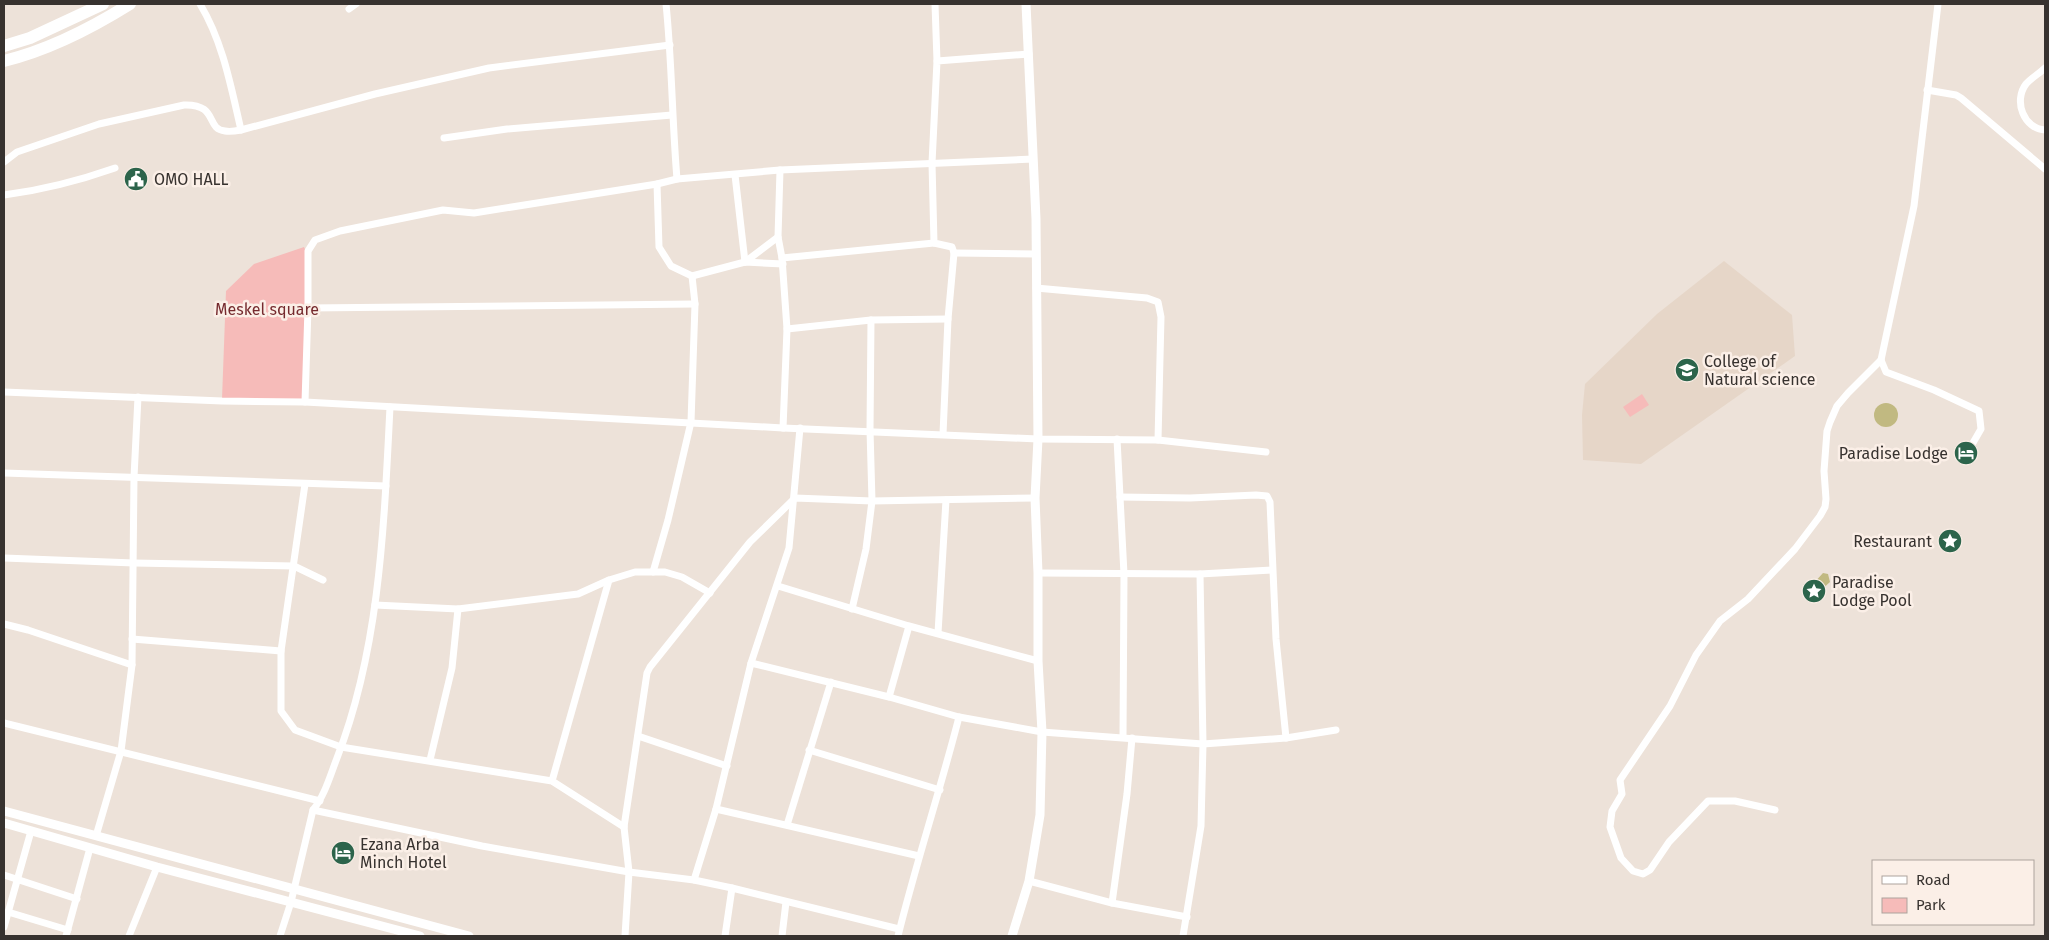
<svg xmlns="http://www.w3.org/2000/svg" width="2049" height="940" font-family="'Fira Sans',sans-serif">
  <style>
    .built { fill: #e6d6c8 }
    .green { fill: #f6bbb9 }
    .water { fill: #c1b981 }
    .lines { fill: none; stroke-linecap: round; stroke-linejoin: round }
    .minor { stroke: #fff; stroke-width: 7 }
    .tertiary { stroke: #fff; stroke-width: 9 }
    .trunk { stroke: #fff; stroke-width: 12 }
    .labels { text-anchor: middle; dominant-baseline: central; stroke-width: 5; stroke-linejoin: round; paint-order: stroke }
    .poi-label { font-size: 16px; fill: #37322f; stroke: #fbefe7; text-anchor: start }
    .park-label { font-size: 16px; fill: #752a2e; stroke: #fbefe7 }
  </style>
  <rect width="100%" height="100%" fill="#ede2d9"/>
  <polygon class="built" points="1724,261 1792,315 1795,356 1641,464 1583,460 1582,415 1585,384 1657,314"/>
  <g class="green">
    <polygon points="304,247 311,264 303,403 222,399 226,291 254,264"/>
    <polygon points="1642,394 1649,405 1630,417 1623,407"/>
  </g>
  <g class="water">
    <circle cx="1886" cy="415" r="12"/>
    <polygon points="1823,573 1828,574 1830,582 1820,591 1819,601 1815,603 1807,599 1806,584 1813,584"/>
  </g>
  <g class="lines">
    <g class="minor">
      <path d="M200,4C223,42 231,87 241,130"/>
      <path d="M666,4C672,62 672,120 677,179"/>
      <polyline points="935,4 937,61"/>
      <polyline points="1938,4 1914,206 1881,360 1886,372 1934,390 1979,411 1981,429 1970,448"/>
      <polyline points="349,9 356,4"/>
      <path d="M2045,68C2040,73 2031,78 2026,84C2013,101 2024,129 2045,130"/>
      <polyline points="1927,90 1956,95 1961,98 2045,169"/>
      <polyline points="444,138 507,129 672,115"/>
      <path d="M4,162L17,152L99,124L184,105C219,104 205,129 225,131C230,132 236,131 241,130L375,94L489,68L670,45"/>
      <polyline points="780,170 778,237 782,258 787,329 783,428"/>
      <polyline points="735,175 745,262"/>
      <polyline points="657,184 659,247 671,266 692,276 745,262 783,264"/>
      <path d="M4,195C43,190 78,181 115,168"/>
      <polyline points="954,253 1036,254"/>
      <polyline points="782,258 934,243"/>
      <polyline points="745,262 778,237"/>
      <polyline points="1036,288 1147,298 1158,302 1161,317 1158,440"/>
      <polyline points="308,308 695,304"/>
      <polyline points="787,329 871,320 948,319"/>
      <polyline points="4,392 222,401 305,402 783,428 1038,439 1158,440 1266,452"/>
      <polyline points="305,402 308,308 308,251 315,240 340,231 443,210 474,213 657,184 677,179 780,170 1033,159"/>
      <polyline points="943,434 948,319 954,253 952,247 934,243 932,163 937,61 1029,54"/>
      <polyline points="1117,439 1124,574 1123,737"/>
      <polyline points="4,473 386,486"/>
      <polyline points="305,484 281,651 281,711 295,730 341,747 552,781 624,827"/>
      <polyline points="1120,497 1190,498 1256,495 1267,496 1270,502 1276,639 1286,738"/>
      <polyline points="4,558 134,563 294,566 323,580"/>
      <polyline points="653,572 668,520 691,422 695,304 692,276"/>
      <polyline points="1038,573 1200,574 1272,570"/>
      <polyline points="778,586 909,626 1038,661"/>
      <polyline points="375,605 458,609 578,594 609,580 635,572 665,572 682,577 710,593"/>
      <polyline points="852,609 866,549 872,501 870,430 871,320"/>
      <polyline points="4,624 28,630 132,665"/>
      <polyline points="938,633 946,500"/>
      <polyline points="132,639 281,651"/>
      <polyline points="751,663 889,697 959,717 1042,732 1203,744 1286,738 1336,730"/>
      <polyline points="889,697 909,626"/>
      <polyline points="4,723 320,801"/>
      <polyline points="638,736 727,766"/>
      <polyline points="809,750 940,790"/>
      <polyline points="430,760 452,668 458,609"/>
      <polyline points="552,781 609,580"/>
      <polyline points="716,809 919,856"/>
      <polyline points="313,810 482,846 629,872 694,880 732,888 899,929"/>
      <polyline points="1775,810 1735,801 1708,801 1669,842 1650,870 1643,874 1633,871 1621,858 1610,827 1612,811 1622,794 1620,780 1670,706 1696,655 1720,621 1748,599 1795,549 1820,516 1825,507 1826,499 1824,471 1827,431 1830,422 1837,406 1848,393 1881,360"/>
      <polyline points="787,825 831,682"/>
      <polyline points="96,836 121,751 132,665 134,477 138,397"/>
      <polyline points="4,875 77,899"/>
      <polyline points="694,880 716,809 751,663 789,548 800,428"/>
      <polyline points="1029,881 1112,903 1187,917"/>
      <polyline points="1112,903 1127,794 1132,738"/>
      <polyline points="8,912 68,930"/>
      <polyline points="4,927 31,831"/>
      <polyline points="66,936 90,848"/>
      <polyline points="129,936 157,867"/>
      <path d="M280,936L291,902L313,810C325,795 330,776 337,758C380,648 384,525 390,407"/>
      <polyline points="625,936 629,872 624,827 647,673 650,667 750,542 795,498 872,501 1035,498"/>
      <polyline points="725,936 732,888"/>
      <polyline points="782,936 786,902"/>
      <path d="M898,936C916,863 940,791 959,717"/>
      <polyline points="1183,936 1201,826 1203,744 1200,574"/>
    </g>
    <g class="tertiary">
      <polyline points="4,811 469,936"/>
      <polyline points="4,823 157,867 420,936"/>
      <polyline points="1012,936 1029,881 1040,815 1042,732 1038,661 1038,573 1035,498 1038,439 1036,219 1026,4"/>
    </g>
    <g class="trunk">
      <polyline points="4,46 30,38 103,4"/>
      <path d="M4,61C49,50 90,29 130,4"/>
    </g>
  </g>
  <defs>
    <g id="civic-disc" transform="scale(1.25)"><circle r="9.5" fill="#2c644b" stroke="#fbefe7"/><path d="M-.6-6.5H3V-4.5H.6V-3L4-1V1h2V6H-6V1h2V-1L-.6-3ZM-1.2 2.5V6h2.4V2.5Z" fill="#fff"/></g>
    <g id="university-disc" transform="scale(1.25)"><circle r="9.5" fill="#2c644b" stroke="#fbefe7"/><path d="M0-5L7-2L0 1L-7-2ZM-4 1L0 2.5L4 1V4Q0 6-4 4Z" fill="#fff"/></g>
    <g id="hotel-disc" transform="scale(1.25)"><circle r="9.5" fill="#2c644b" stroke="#fbefe7"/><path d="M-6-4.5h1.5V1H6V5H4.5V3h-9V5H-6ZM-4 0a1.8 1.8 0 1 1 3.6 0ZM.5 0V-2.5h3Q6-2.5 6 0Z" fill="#fff"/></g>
    <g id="sight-disc" transform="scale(1.25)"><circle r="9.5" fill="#2c644b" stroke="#fbefe7"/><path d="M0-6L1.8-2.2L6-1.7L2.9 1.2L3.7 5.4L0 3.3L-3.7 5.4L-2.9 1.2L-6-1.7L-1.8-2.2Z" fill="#fff"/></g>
  </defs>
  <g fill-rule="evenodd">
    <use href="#civic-disc" x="136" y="179"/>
    <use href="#university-disc" x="1687" y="370"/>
    <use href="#hotel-disc" x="1966" y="453"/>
    <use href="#sight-disc" x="1950" y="541"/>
    <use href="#sight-disc" x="1814" y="591"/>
    <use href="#hotel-disc" x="343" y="853"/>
  </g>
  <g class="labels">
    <g class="poi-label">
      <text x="154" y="179">OMO HALL</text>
      <text x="1704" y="361">College of<tspan x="1704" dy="18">Natural science</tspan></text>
      <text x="1948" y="453" text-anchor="end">Paradise Lodge</text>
      <text x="1932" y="541" text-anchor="end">Restaurant</text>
      <text x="1832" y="582">Paradise<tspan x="1832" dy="18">Lodge Pool</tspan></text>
      <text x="360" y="844">Ezana Arba<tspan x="360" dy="18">Minch Hotel</tspan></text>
    </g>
    <g class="park-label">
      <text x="267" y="309">Meskel square</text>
    </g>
  </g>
  <rect width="2049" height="940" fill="none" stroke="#37322f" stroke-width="10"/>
  <rect x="1872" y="860" width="162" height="65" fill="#fbefe7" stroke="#ada39d"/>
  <rect x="1882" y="876" width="25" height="8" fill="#ffffff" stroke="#ada39d"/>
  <text x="1916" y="885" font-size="15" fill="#37322f">Road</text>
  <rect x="1882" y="898" width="25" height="15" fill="#f6bbb9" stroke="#ada39d"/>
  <text x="1916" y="910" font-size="15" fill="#37322f">Park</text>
</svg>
